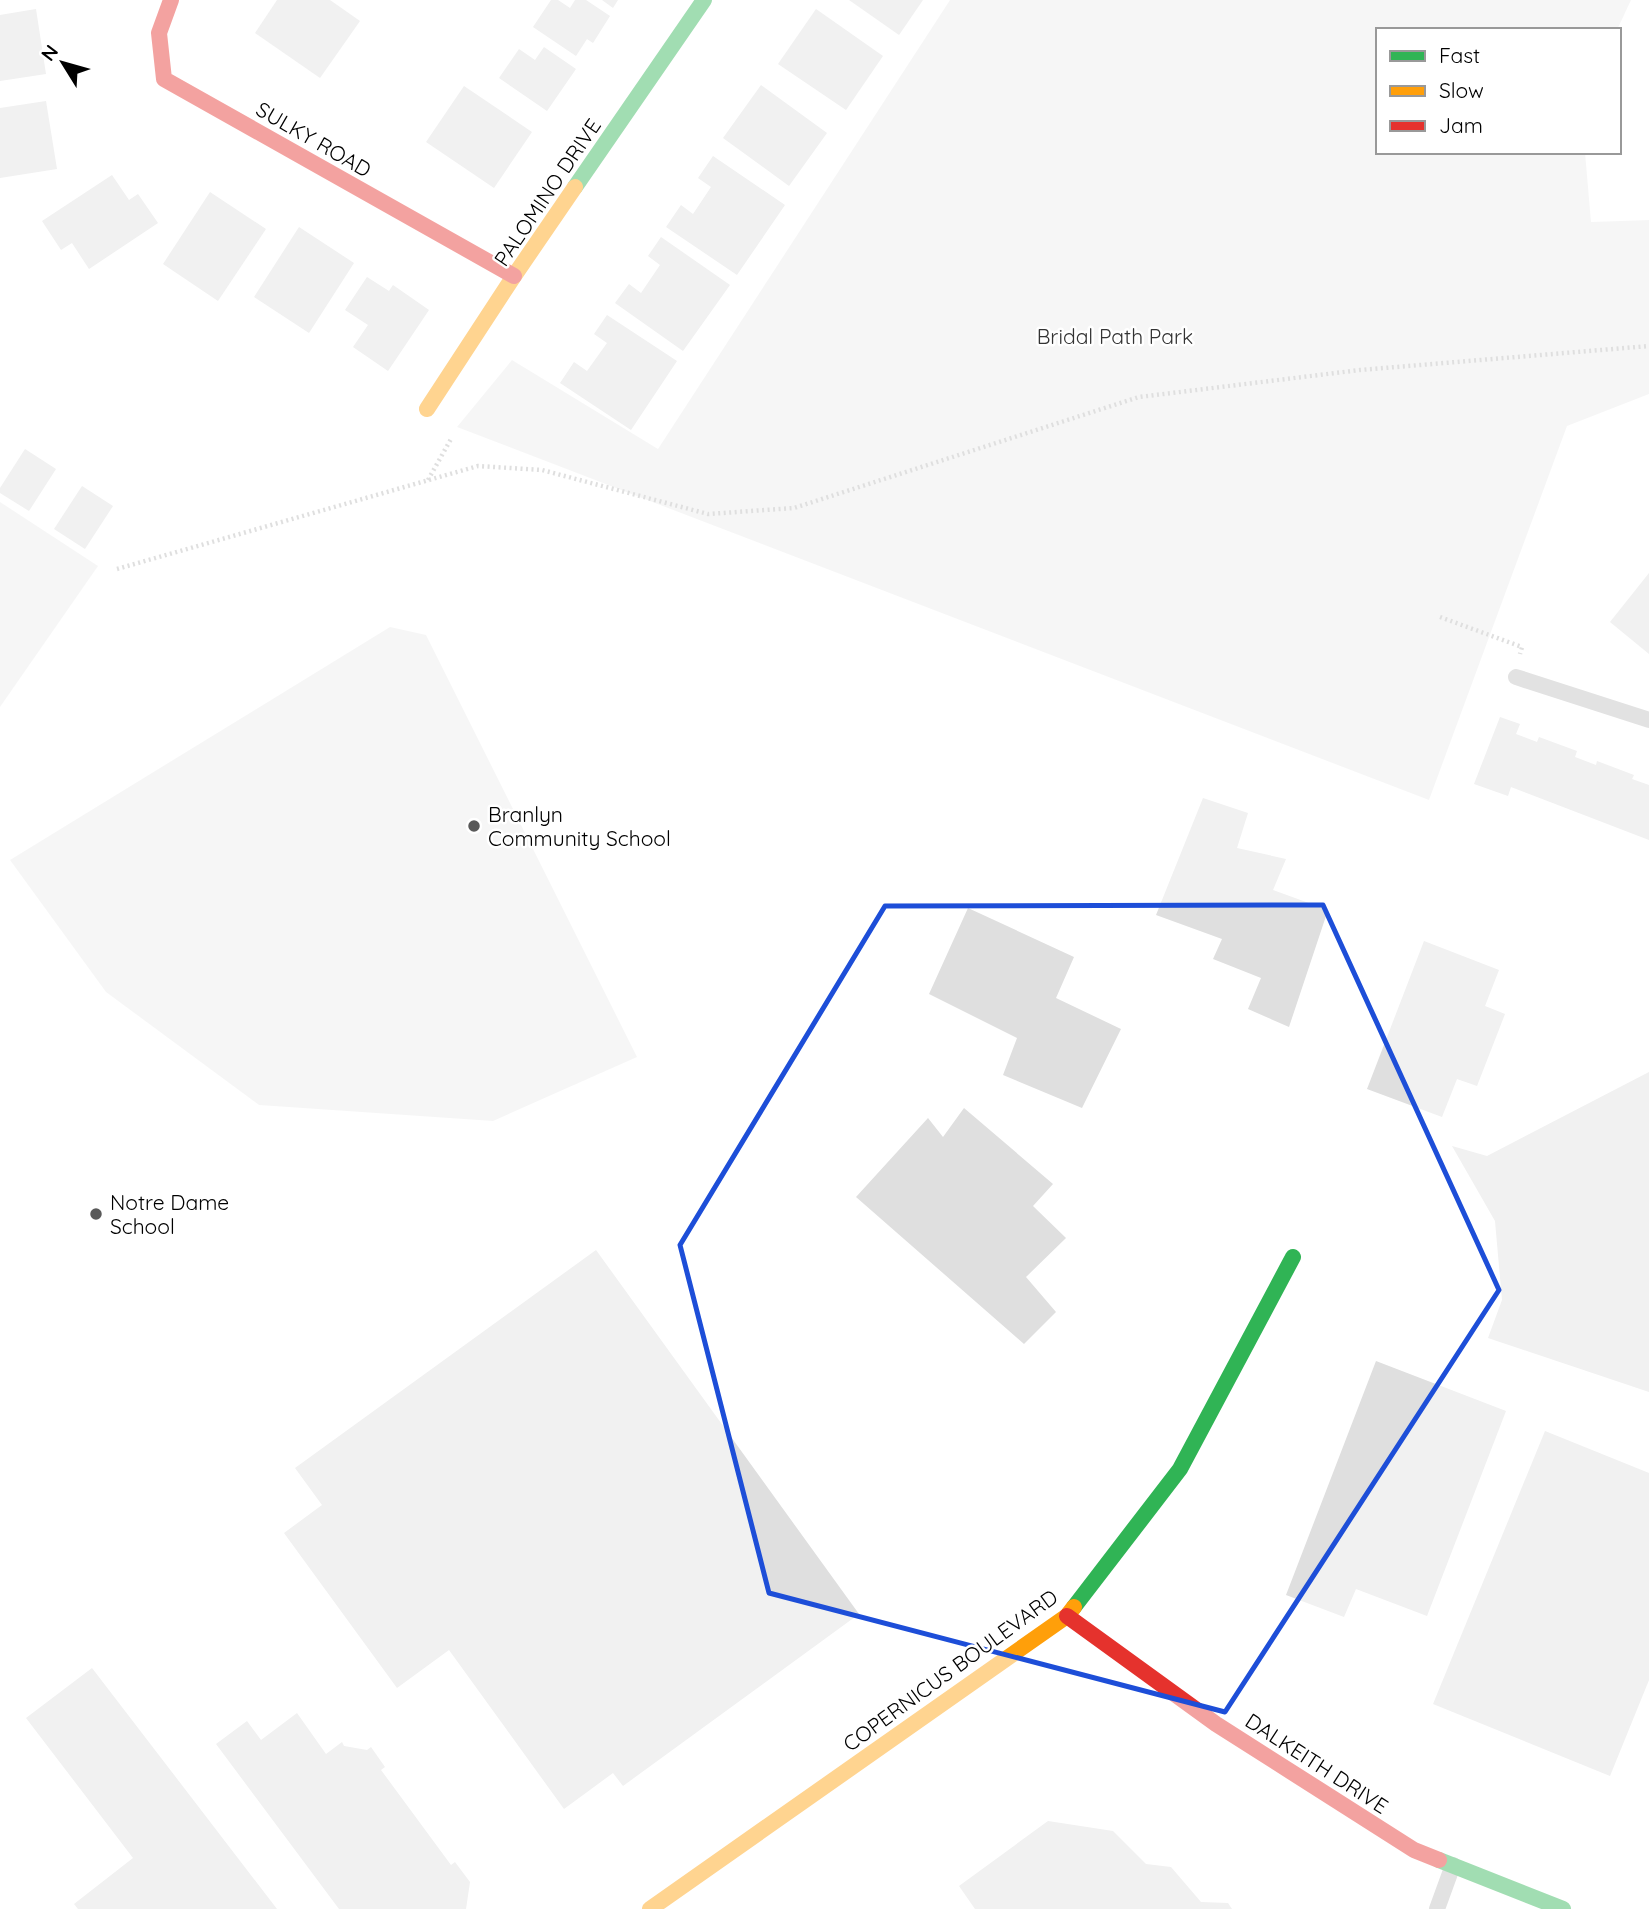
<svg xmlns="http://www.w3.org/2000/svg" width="1649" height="1909" font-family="Quicksand,sans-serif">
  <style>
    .green { fill: #ececec }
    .building { fill: #dfdfdf }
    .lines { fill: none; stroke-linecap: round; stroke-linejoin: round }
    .path { stroke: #b9b9b9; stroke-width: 4.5; stroke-dasharray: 2 3.5; stroke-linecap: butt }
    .lane { stroke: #bebebe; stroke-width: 16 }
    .fast { stroke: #30b455; stroke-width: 16 }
    .slow { stroke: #ff9f0a; stroke-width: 16 }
    .jam { stroke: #e5322d; stroke-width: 16 }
    .marked { fill: none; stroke: #1d4ed8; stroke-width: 5; stroke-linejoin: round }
    .poi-dot { fill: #595959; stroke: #fff; stroke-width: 2.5 }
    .labels { text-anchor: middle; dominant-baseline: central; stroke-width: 5; stroke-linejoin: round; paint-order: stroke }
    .street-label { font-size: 21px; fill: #000; stroke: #fff }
    .park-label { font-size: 21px; fill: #333; stroke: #fff }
    .poi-label { font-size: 21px; fill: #000; stroke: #fff; text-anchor: start }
  </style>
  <rect width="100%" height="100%" fill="#fff"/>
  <g class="green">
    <polygon points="950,0 1631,0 1617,30 1378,30 1378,152 1585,152 1591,222 1649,220 1649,394 1567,426 1429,800 457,427 512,360 658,449"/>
    <polygon points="0,502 98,566 0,707"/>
    <polygon points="390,627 426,635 637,1057 493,1121 259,1105 106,992 10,860"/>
  </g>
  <g class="building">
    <polygon points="277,0 330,0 360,21 320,78 255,33"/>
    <polygon points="551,0 558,0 570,8 575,0 586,0 610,16 593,43 587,39 576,56 533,27"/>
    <polygon points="602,0 618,0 613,8"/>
    <polygon points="849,0 923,0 899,35"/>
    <polygon points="36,9 46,74 0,81 0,15"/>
    <polygon points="816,9 883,56 846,110 778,64"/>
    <polygon points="544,47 576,69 547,111 499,78 519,49 535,60"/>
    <polygon points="761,85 827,133 789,186 723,138"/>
    <polygon points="464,86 532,132 494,188 426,142"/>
    <polygon points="46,101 57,169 0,178 0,108"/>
    <polygon points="713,156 785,205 737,275 666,227 681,205 693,214 711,187 698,178"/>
    <polygon points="112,175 129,200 138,194 158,223 89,269 72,243 61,250 42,221"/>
    <polygon points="210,192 266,229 218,301 163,264"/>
    <polygon points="299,227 354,263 309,333 254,297"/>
    <polygon points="661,237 730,285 683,351 615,303 629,284 641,293 660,265 648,256"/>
    <polygon points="367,277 389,291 393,285 429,310 388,371 353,347 368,325 345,310"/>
    <polygon points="607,315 677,361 631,430 560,383 574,362 587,371 607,343 594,334"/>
    <polygon points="25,449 56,469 29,511 0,493 0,488"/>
    <polygon points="82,486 113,506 85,549 54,529"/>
    <polygon points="1649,573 1649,654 1610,622"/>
    <polygon points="1500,717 1520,724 1516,734 1537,742 1539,737 1577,751 1575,757 1596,765 1597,761 1634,775 1632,779 1649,785 1649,840 1511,787 1508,796 1474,784"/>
    <polygon points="1203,798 1248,813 1237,848 1286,859 1273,890 1328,910 1289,1027 1248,1009 1261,978 1213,959 1222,939 1156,915"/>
    <polygon points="968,908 1074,957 1056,998 1121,1029 1082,1108 1003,1075 1017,1038 929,994"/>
    <polygon points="1424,941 1499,970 1485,1006 1505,1014 1477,1086 1457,1079 1442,1117 1367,1089"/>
    <polygon points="1649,1072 1649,1392 1488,1338 1502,1300 1495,1221 1452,1146 1487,1156"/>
    <polygon points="964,1108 1053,1184 1033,1206 1066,1238 1026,1277 1056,1312 1024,1344 856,1197 928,1118 943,1137"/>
    <polygon points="596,1250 859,1614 623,1786 613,1773 564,1809 449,1650 397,1688 284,1533 322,1505 295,1468"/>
    <polygon points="1376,1361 1506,1411 1427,1616 1356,1589 1344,1617 1286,1595"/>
    <polygon points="1545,1431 1649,1473 1649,1680 1610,1776 1433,1704"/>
    <polygon points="92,1668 277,1909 78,1909 74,1904 133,1858 26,1718"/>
    <polygon points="297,1713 326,1754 342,1742 344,1746 367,1750 371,1747 385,1767 381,1770 451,1865 455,1862 470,1882 466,1909 339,1909 216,1744 247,1721 261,1740"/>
    <polygon points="1048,1821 1113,1831 1146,1864 1171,1867 1201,1902 1228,1903 1232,1909 975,1909 959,1886"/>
  </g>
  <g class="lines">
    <g class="path">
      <polyline points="428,480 451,439"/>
      <polyline points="117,569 478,466 542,470 708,514 794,508 1139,397 1360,370 1649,346"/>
      <polyline points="1440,617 1522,647 1520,654"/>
    </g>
    <g class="lane">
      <polyline points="1516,677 1649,720"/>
      <polyline points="1437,1909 1453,1865"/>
    </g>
    <g class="fast">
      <polyline points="575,187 704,0"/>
      <polyline points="1074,1607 1180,1469 1293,1257"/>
      <polyline points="1439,1860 1563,1909"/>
    </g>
    <g class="slow">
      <polyline points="427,409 514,276 575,187"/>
      <polyline points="650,1909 1067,1616 1074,1607"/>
    </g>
    <g class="jam">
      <polyline points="171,0 159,33 164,79 514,276"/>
      <polyline points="1067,1616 1216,1724 1414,1850 1439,1860"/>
    </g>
  </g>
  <path d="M0 0H1649V1909H0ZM1323,905L1499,1290L1225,1712L769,1593L680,1245L885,906Z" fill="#fff" fill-opacity=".55" fill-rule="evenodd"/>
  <path class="marked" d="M1323,905L1499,1290L1225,1712L769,1593L680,1245L885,906Z"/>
  <g class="poi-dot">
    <circle cx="474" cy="826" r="7"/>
    <circle cx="96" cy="1214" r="7"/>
  </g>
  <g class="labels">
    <g class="street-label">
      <text transform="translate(314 139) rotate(30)">SULKY ROAD</text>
      <text transform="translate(547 192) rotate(-56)">PALOMINO DRIVE</text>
      <text transform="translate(950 1670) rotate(-36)">COPERNICUS BOULEVARD</text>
      <text transform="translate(1317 1763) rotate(33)">DALKEITH DRIVE</text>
    </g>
    <g class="park-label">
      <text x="1115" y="336">Bridal Path Park</text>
    </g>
    <g class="poi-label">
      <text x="488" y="814">Branlyn<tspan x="488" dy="24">Community School</tspan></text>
      <text x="110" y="1202">Notre Dame<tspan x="110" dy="24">School</tspan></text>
    </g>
  </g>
  <rect x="1376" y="28" width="245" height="126" fill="#ffffff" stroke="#999999" stroke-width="2"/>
  <rect x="1390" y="51" width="35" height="10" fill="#30b455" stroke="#999999" stroke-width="2"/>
  <text x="1439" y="63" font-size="21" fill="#000000">Fast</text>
  <rect x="1390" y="86" width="35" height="10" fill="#ff9f0a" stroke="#999999" stroke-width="2"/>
  <text x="1439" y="98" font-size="21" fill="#000000">Slow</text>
  <rect x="1390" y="121" width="35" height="10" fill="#e5322d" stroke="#999999" stroke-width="2"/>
  <text x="1439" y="133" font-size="21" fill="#000000">Jam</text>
  <g transform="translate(63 63) rotate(307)" stroke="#ffffff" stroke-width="5" paint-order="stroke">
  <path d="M0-5L12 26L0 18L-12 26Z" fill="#000000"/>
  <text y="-10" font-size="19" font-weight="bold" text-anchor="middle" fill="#000000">N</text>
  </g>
</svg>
